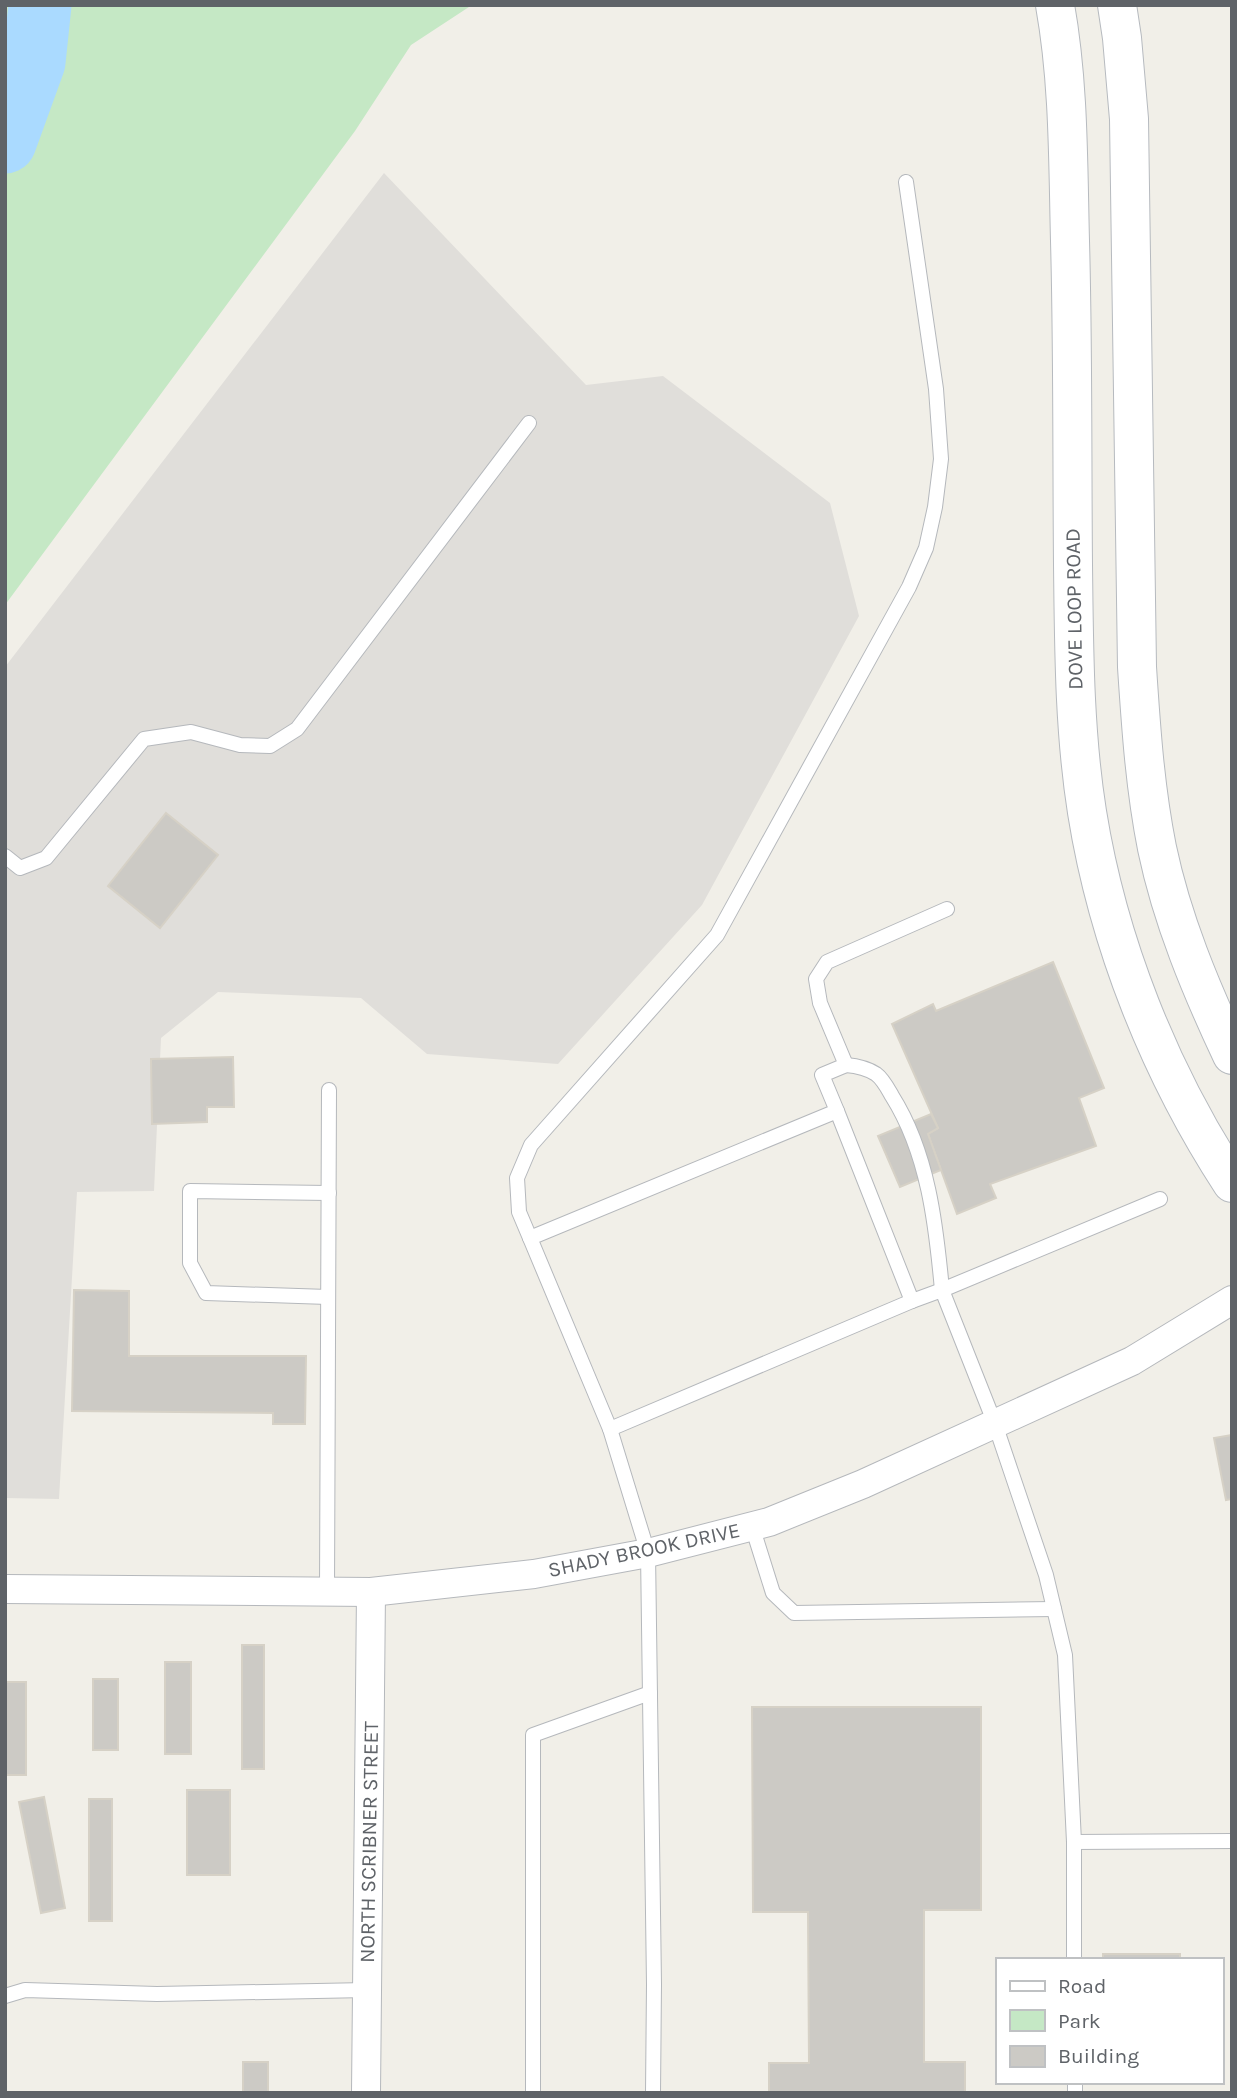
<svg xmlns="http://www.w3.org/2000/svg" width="1237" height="2098" font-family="Karla,sans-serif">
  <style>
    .industrial { fill: #e0deda }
    .green { fill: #c5e8c5 }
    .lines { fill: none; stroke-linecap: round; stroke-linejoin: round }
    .river { stroke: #aadaff; stroke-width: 63 }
    .building { fill: #cccac5; stroke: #d6d1c6; stroke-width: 2 }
    .lane-casing { stroke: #b5b8bc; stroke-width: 16 }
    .street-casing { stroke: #b5b8bc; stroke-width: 30 }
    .secondary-casing { stroke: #b6babf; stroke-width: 40 }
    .lane { stroke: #fff; stroke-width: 14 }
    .street { stroke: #fff; stroke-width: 28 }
    .secondary { stroke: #fff; stroke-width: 38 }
    .labels { text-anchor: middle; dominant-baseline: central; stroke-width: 5; stroke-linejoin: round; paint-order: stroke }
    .street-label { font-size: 21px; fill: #5f6368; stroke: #fff }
  </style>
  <rect width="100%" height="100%" fill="#f1efe8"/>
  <polygon class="industrial" points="384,173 586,385 663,376 830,503 859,616 702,905 558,1064 427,1054 361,998 218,992 161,1038 154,1191 77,1192 59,1499 5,1498 5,667"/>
  <polygon class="green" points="5,5 472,5 411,45 355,131 5,605"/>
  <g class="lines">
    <polyline class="river" points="5,142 34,62 40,5"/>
  </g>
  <g class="building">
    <polygon points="166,813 218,855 160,928 108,886"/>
    <polygon points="1053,962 1104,1088 1079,1098 1096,1146 990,1184 996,1198 957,1214 928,1134 938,1128 892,1024 933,1004 936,1011"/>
    <polygon points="233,1057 234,1107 207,1107 207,1122 152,1124 151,1059"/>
    <polygon points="931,1114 938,1128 928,1134 941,1170 900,1187 878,1136"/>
    <polygon points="74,1290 129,1291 129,1356 306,1356 305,1424 273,1424 273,1413 72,1411"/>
    <polygon points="1232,1435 1232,1499 1226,1500 1214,1438"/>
    <rect x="242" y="1645" width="22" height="124"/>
    <rect x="165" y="1662" width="26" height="92"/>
    <rect x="93" y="1679" width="25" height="71"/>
    <rect x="5" y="1682" width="21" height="93"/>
    <polygon points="752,1707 981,1707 981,1910 924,1910 924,2062 965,2062 965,2093 769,2093 769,2063 809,2063 808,1912 753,1912"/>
    <rect x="187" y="1790" width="43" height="85"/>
    <polygon points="44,1797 65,1908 41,1913 19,1802"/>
    <rect x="89" y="1799" width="23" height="122"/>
    <rect x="1103" y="1954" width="77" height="6"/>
    <rect x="243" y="2062" width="25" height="31"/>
  </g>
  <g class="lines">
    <g class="lane-casing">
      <g id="lane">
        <polyline points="5,856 20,868 46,858 144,739 191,732 240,745 270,746 297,729 529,423"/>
        <path d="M846,1065C857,1066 867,1068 876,1074C883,1079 888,1089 892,1096C928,1153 936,1224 942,1290L1160,1199"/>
        <polyline points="837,1111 822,1075 846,1065 820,1003 816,979 827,962 947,909"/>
        <polyline points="530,1238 519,1212 517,1178 531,1145 717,935 909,587 926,548 935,507 941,459 936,389 906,182"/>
        <polyline points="328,1297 206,1293 190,1263 190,1191 329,1193"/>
        <polyline points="610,1429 912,1301"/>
        <polyline points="752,1526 773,1593 794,1613 1054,1609"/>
        <polyline points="327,1591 329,1090"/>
        <polyline points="1074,1842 1232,1841"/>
        <polyline points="5,1996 25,1990 157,1994 367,1990"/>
        <polyline points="1075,2082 1075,2093"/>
        <polyline points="533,2093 533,1735 650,1693"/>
        <polyline points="653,2093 654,1984 648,1553 610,1429 530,1238 837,1111 912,1301 942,1290 995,1424 1046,1575 1065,1655 1074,1842 1074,1960"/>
      </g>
    </g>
    <g class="street-casing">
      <g id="street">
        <polyline points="5,1589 371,1592 534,1574 648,1553 769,1522 863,1484 1132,1361 1232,1300"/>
        <polyline points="366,2093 371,1592"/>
      </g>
    </g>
    <g class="secondary-casing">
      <g id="secondary">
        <path d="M1055,5C1069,83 1068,163 1070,241C1073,349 1072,456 1073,564C1074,647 1074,730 1087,812C1108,943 1160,1073 1232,1183"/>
        <path d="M1117,5L1122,38L1129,119L1137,667C1141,728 1145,788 1157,848C1172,920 1201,989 1232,1055"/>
      </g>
    </g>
    <use href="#lane" class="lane"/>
    <use href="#street" class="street"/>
    <use href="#secondary" class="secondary"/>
  </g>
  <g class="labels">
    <g class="street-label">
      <text transform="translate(1074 609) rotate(-91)">DOVE LOOP ROAD</text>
      <text transform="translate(644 1550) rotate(-12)">SHADY BROOK DRIVE</text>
      <text transform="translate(369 1842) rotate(-89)">NORTH SCRIBNER STREET</text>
    </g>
  </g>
  <rect width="1237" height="2098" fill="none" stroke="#5f6368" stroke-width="14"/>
  <rect x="996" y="1958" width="228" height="126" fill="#ffffff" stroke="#bfc1c3" stroke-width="2"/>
  <rect x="1010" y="1981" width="35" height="10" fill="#ffffff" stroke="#bfc1c3" stroke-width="2"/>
  <text x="1058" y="1993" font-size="21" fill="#5f6368">Road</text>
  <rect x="1010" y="2010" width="35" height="21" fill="#c5e8c5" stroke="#bfc1c3" stroke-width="2"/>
  <text x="1058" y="2028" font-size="21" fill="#5f6368">Park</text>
  <rect x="1010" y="2046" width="35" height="21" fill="#cccac5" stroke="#bfc1c3" stroke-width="2"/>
  <text x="1058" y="2063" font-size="21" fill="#5f6368">Building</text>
</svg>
